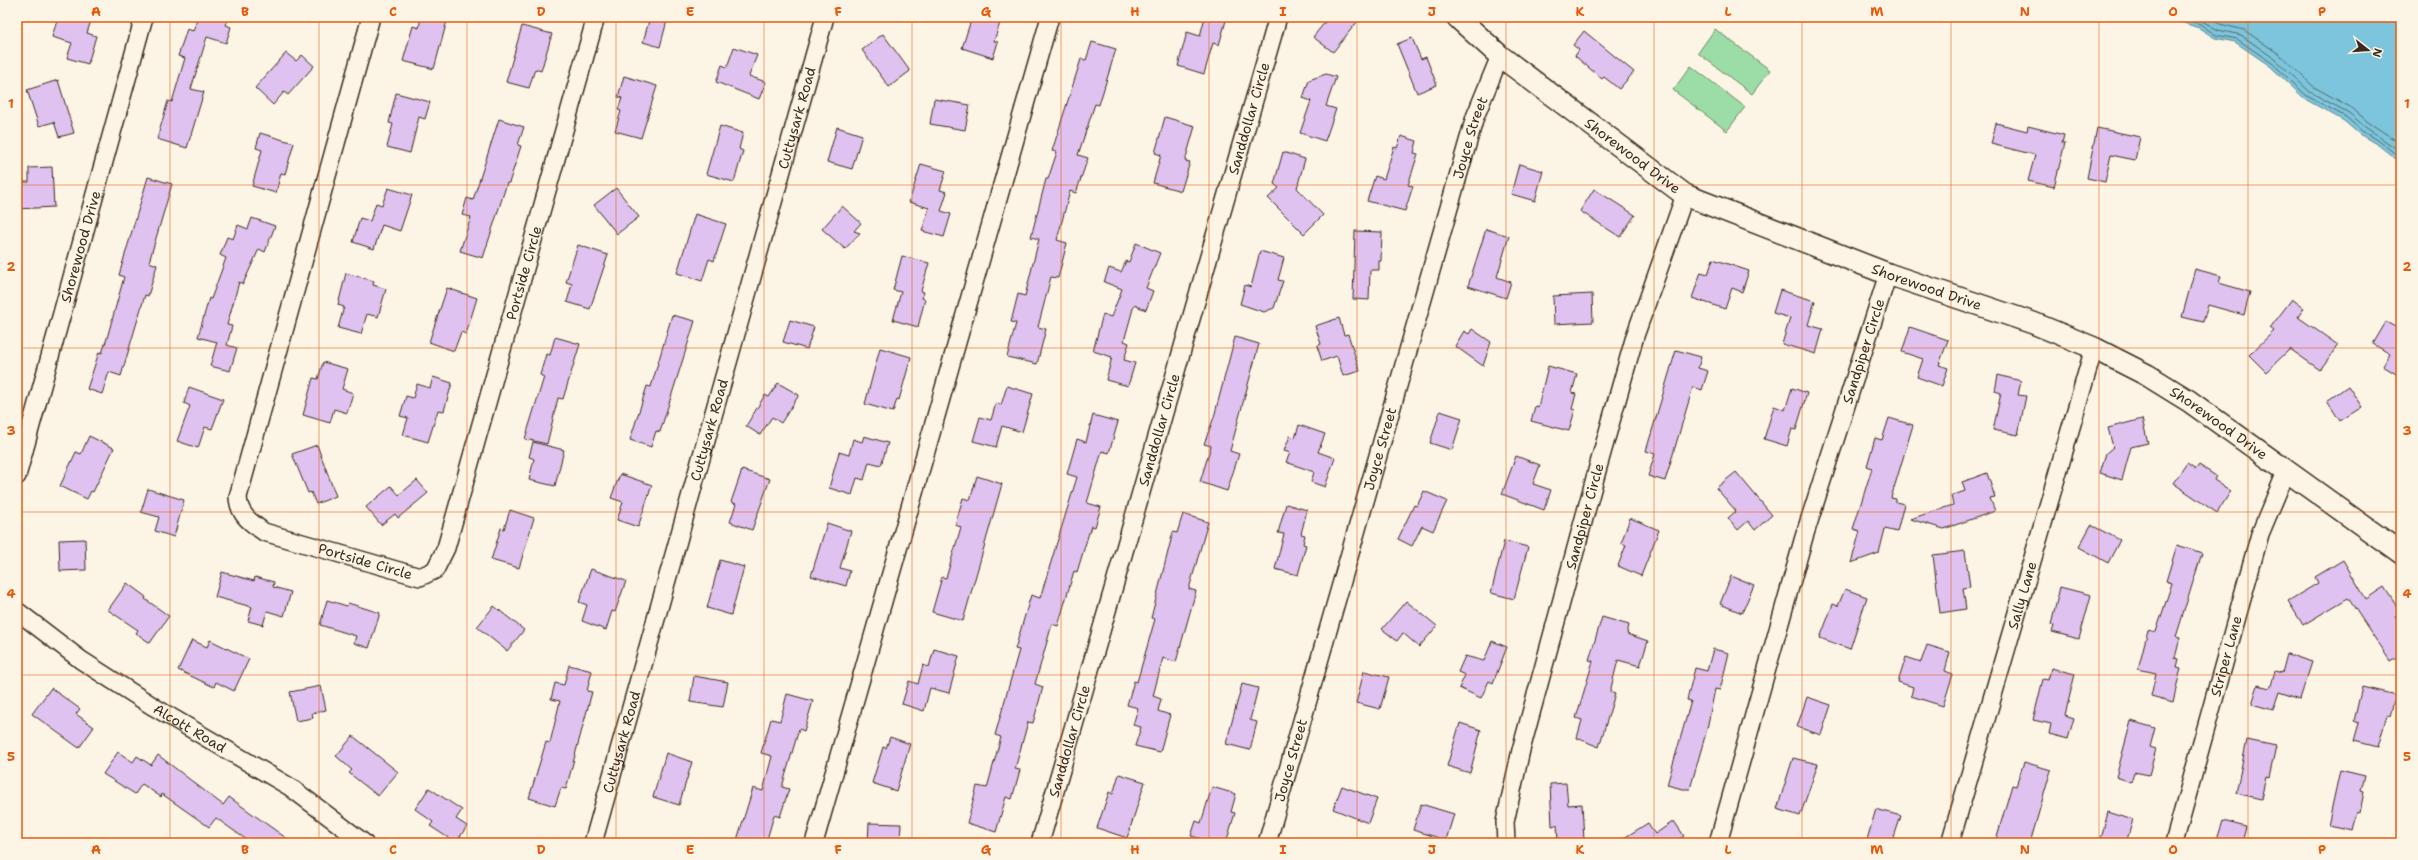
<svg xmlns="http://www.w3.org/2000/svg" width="2418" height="860" font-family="'Shantell Sans',sans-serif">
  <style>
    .green { fill: #9cdda7; stroke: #6c8462 }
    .water { fill: #7bc5dc; stroke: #618790 }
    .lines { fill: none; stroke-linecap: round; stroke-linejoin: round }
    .shore { stroke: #55686a; stroke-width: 1 }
    .building { fill: #dfc2f0; stroke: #3b2a1e }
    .minor-casing { stroke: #3b2a1e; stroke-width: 20 }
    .tertiary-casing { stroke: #3b2a1e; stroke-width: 24 }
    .minor { stroke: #fcf5e5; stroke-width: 17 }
    .tertiary { stroke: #fcf5e5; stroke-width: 21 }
    .grid { fill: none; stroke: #e8590c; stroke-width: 1; stroke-opacity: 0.55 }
    .labels { text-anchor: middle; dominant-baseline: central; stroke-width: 3; stroke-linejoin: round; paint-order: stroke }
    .street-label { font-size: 14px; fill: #3b2a1e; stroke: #fcf5e5 }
    .neatline { fill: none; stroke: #e8590c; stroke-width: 1.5 }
    .grid-label { font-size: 13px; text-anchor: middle; font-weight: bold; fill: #e8590c }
  </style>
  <rect width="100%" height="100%" fill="#fcf5e5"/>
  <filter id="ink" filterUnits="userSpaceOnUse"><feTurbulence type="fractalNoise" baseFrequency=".025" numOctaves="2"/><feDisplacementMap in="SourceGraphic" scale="8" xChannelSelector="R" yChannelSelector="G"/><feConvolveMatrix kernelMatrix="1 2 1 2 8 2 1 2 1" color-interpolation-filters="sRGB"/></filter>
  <g filter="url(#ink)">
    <g class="green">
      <polygon points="1715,29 1770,70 1752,94 1698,53"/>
      <polygon points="1691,66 1745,107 1727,131 1673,90"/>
    </g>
    <polygon class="water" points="2165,17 2401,17 2401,163 2378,145 2359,134 2344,121 2305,99 2270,66 2235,42 2215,38 2199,28"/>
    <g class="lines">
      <g class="shore">
        <polyline points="2178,17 2200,24 2216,35 2237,39 2272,63 2307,96 2346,117 2362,131 2380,142 2401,158"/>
        <polyline points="2195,17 2218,30 2241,35 2275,59 2310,92 2349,113 2365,127 2401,152"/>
        <polyline points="2210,17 2220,24 2244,30 2279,54 2314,87 2352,108 2368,122 2401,144"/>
      </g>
    </g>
    <g class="building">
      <polygon points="58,17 92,17 87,33 96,36 88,64 67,58 72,43 52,37"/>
      <polygon points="198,17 229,17 226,25 231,27 226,43 207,37 191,89 204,92 187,148 157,139 168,101 172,102 185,58 178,56 187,29 193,31"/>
      <polygon points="421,17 448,17 434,69 403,61 413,26 419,28"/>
      <polygon points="650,17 668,17 660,47 643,42"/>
      <polygon points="972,17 1002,17 994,41 998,42 993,58 962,48"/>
      <polygon points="1205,17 1227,17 1219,45 1213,43 1204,74 1178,66 1187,32 1200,36"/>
      <polygon points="1329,17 1361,17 1333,52 1313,37"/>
      <polygon points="522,26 552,34 541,71 535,69 529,88 506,82"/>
      <polygon points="1584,31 1634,72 1619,89 1604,77 1602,79 1575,56 1579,50 1573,45"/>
      <polygon points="883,34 910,71 889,87 862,50"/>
      <polygon points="1412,38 1421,59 1426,57 1437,85 1417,93 1397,44"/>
      <polygon points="1092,42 1116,49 1099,105 1095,104 1078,155 1088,158 1076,193 1070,191 1057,240 1067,243 1058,278 1051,277 1038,327 1046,329 1037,364 1007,357 1016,323 1011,322 1018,294 1025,296 1039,239 1031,237 1046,179 1048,179 1057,152 1052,151 1081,59 1086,60"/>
      <polygon points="734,47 757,55 749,76 766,82 759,99 716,82 722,65 727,67"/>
      <polygon points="286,53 296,61 302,55 314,66 288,95 284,92 273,105 255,88"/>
      <polygon points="1326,74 1336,77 1326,106 1336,109 1325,141 1300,133 1311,101 1303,98 1309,80"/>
      <polygon points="624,76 657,86 641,138 615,131 621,111 618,110 622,98 618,97"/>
      <polygon points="58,80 74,133 59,137 54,122 39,126 27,90"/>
      <polygon points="396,93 430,102 425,119 419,117 410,153 387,147 393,124 389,123"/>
      <polygon points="934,99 970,105 965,130 930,124"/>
      <polygon points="1165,117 1195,126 1185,161 1190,162 1181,191 1153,183 1161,155 1155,153"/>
      <polygon points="499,119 524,127 518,145 521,146 509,183 507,183 483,258 460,251 471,217 462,215 467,198 473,200"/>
      <polygon points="1996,123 2027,131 2028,126 2064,135 2062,143 2065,143 2054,187 2028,181 2035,155 1991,144"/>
      <polygon points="720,126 743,133 739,149 743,151 734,182 706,174"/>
      <polygon points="837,127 862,135 852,169 827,162"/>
      <polygon points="2097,128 2140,137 2135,160 2111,155 2105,182 2087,178"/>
      <polygon points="260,133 294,143 285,174 281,173 276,193 252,186 262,150 256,148"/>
      <polygon points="1401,136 1417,141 1414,153 1418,154 1408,185 1413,186 1405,211 1367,201 1375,176 1384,179 1394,147 1397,148"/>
      <polygon points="1283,152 1305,159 1297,188 1323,215 1304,234 1268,198 1279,188 1274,184"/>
      <polygon points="921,164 946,171 940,190 947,192 941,211 951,214 944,237 922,231 929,208 909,202"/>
      <polygon points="1519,164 1543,171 1535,201 1511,194"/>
      <polygon points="52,167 54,207 17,209 17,182 29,182 29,168"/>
      <polygon points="148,177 172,184 149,262 157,265 148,296 145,295 121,376 109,372 102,394 87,389 99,352 102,353 107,338 124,277 119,275"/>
      <polygon points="388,188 412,195 400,231 382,225 374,249 353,242 360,218 370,221 376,203 382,205"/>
      <polygon points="616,188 639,217 617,234 594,205"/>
      <polygon points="1594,189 1635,215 1620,237 1580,211"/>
      <polygon points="842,206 861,223 854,231 860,233 845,249 822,229"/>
      <polygon points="695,214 726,224 714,261 709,259 702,281 677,273"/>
      <polygon points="252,218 275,226 265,252 259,249 243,284 239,282 227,325 232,326 227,345 237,348 230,371 210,366 217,342 198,337 209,298 211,299 226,258 220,255 227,237 233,239 238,225 248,229"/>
      <polygon points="1486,229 1509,236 1497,277 1511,282 1506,298 1468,286"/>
      <polygon points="1355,231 1382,232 1381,261 1379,261 1379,270 1370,270 1369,300 1353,299"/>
      <polygon points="1136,243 1160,253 1146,288 1153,291 1146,310 1134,305 1124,341 1129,343 1124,360 1135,363 1128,386 1106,380 1112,357 1093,351 1103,314 1111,317 1122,289 1104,282 1109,268 1121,272 1126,261 1129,262"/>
      <polygon points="578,245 608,255 590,309 567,302 572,284 566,282"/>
      <polygon points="1260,251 1284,258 1278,280 1283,281 1274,308 1264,312 1240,304 1245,285 1251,287"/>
      <polygon points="902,256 929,263 921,291 924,292 922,298 925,299 918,327 893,320 901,292 893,290"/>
      <polygon points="1713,259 1749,271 1742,292 1732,288 1725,309 1692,298 1701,272 1708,274"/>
      <polygon points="2195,269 2221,276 2219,283 2250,292 2244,315 2208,305 2203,322 2182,317"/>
      <polygon points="346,273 374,281 373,285 386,289 378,317 367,314 361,334 338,328 344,307 338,305"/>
      <polygon points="447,288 477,298 466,334 461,332 454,351 429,342"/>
      <polygon points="1780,290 1815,301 1808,325 1823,329 1816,354 1782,344 1790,318 1773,313"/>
      <polygon points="1592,294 1593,322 1554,324 1553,296"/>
      <polygon points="2292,299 2304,308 2298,317 2338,345 2320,370 2290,349 2266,372 2249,355 2274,331 2270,328"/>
      <polygon points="672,315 695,321 660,432 656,431 651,447 630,440 647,386 651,387"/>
      <polygon points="1339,318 1344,335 1348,334 1360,371 1343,376 1337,356 1322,361 1317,346 1321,344 1315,326"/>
      <polygon points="790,320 814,327 807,349 783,342"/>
      <polygon points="2386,322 2401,330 2401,377 2383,366 2390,354 2373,344"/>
      <polygon points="1910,327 1948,340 1939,365 1948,368 1942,386 1917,377 1923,359 1902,352"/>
      <polygon points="1472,329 1491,342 1483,366 1455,346 1464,331 1469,334"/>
      <polygon points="555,337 580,344 563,399 558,398 547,444 525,439 544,377 540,375 546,354 550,355"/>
      <polygon points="1235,337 1259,344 1230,451 1239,454 1227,491 1200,482 1211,446 1204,444 1214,417"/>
      <polygon points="880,348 911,357 899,400 897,399 893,412 865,404"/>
      <polygon points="1676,350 1701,357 1698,368 1708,371 1702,390 1693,387 1665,481 1648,476 1655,454 1646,451"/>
      <polygon points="323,362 348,369 342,389 353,393 347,413 334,409 330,423 303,415 313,378 318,379"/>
      <polygon points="1548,366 1577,374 1572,393 1576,394 1572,409 1575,410 1569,431 1531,421 1535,406 1538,407"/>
      <polygon points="1998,375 2021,381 2018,395 2026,396 2018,435 1993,430 2001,393 1995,391"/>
      <polygon points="433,377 452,383 444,411 438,410 428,442 403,435 408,418 400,416 406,396 413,398 417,384 430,388"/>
      <polygon points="778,383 799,395 781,423 772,417 760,435 746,426 765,395 769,397"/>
      <polygon points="1007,386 1033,394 1022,432 1002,426 996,447 973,441 980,417 991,420 996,403 1001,405"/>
      <polygon points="2348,386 2362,407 2340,421 2327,401"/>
      <polygon points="189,387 223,399 212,429 205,427 198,448 177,441 190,406 184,403"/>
      <polygon points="1792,388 1807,393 1796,430 1792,429 1787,446 1764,439 1774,406 1785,410"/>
      <polygon points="1440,411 1462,418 1452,450 1430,443"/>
      <polygon points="1093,415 1118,422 1109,453 1102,451 1087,503 1101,507 1095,527 1091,526 1077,572 1074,571 1058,626 1052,624 1035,684 1043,687 1033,723 1028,722 1015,769 1020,770 1012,799 1006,797 996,832 967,823 977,786 987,788 1001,737 995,735 1019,650 1015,649 1031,595 1040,598 1077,477 1067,474 1077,439 1086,442"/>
      <polygon points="1889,418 1913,425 1891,498 1896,499 1896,502 1904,504 1897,532 1885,529 1879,553 1851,563 1860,531 1853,529 1872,468 1867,466 1875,438 1882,440"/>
      <polygon points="2142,419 2148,443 2131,447 2122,480 2100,473 2106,453 2113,447 2108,428"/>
      <polygon points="1299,425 1325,434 1318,452 1335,458 1325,487 1311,482 1314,472 1286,462 1290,453 1284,451 1290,436 1295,438"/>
      <polygon points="89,436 114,448 93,492 91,491 87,499 60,486 76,452 81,454"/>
      <polygon points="864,436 888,443 881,465 869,462 864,480 857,478 852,495 829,488 839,452 849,455 853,439 862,442"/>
      <polygon points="533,442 564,450 555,486 529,480 534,459 529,457"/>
      <polygon points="317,445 336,496 316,504 311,492 308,493 292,454"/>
      <polygon points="1516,456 1540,465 1533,484 1551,490 1544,510 1502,494"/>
      <polygon points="2187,463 2196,469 2199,465 2216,476 2214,480 2231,491 2217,513 2173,483"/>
      <polygon points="742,470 770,479 752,530 730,522 736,504 731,502"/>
      <polygon points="1736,472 1772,515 1755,530 1748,521 1738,530 1728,518 1736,511 1716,488"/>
      <polygon points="1987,473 1995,497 1990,498 1995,511 1944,529 1910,519 1953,505 1951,496 1965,491 1962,482"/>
      <polygon points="620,474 652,485 638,527 617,520 623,502 611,498"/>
      <polygon points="977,476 1002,484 963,621 932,612 942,577 946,578 961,527 955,525 963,498 970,500"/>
      <polygon points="417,480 428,493 398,518 395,514 381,525 366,507 391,486 399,495"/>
      <polygon points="148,489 184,500 174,537 155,531 159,517 141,512"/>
      <polygon points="1424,491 1447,501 1433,531 1422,526 1412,546 1398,539 1414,505 1417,506"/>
      <polygon points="1286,504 1307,510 1301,534 1305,535 1303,544 1306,545 1298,575 1275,569 1284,534 1278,533"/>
      <polygon points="510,510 534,518 519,568 491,560 501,528 504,529"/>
      <polygon points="1183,514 1208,522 1189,589 1196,591 1176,662 1163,658 1153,696 1161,699 1158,711 1170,715 1160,752 1135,746 1141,727 1133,725 1138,708 1127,705 1134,681 1137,682 1155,619 1151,618 1173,532 1177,533"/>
      <polygon points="1630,518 1659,530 1641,576 1618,566 1626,545 1621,543"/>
      <polygon points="827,523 851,531 840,568 850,571 846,586 811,576"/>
      <polygon points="2091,525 2120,540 2108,563 2079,547"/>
      <polygon points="85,539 86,570 60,571 59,540"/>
      <polygon points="1504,541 1528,547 1514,599 1491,593"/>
      <polygon points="2177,545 2202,553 2176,637 2180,638 2175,658 2179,659 2177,667 2181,668 2173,702 2151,696 2156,673 2138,669 2148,630 2156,632 2172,583 2166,581"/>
      <polygon points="1965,551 1970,587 1963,588 1966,609 1940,613 1933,555"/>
      <polygon points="720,560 744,567 731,615 707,608"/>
      <polygon points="2343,560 2366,599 2384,587 2401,613 2395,617 2401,626 2401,654 2390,661 2348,598 2303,625 2288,601 2318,583 2315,577"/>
      <polygon points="591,569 626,581 615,612 612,611 606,630 582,621 587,605 579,602"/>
      <polygon points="222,572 254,581 255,577 274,582 273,587 291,592 284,616 267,611 263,625 248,621 252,607 215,597"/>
      <polygon points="1731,576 1754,585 1742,613 1720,604"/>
      <polygon points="127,583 146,597 145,599 169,616 150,643 136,633 138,630 108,610"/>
      <polygon points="2060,587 2091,595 2079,639 2052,632 2054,626 2051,625"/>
      <polygon points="1845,589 1867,597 1850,649 1820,638 1833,604 1838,606"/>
      <polygon points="327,600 347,606 348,603 380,613 369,648 354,643 356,636 320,625"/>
      <polygon points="1406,601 1437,626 1419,647 1403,633 1397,641 1382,629"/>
      <polygon points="494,606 524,630 507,651 477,627"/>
      <polygon points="1602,617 1629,625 1627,634 1648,641 1640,666 1618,660 1610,692 1615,694 1599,747 1577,738 1582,720 1576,718 1593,661 1589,660"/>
      <polygon points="192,640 207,647 210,640 249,659 234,691 216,682 214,687 178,670"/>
      <polygon points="1492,641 1507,647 1493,683 1489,681 1481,698 1459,688 1465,675 1458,672 1465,656 1484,661"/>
      <polygon points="1927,645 1950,652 1945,671 1953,674 1943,706 1911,696 1913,687 1898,682 1906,657 1921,662"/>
      <polygon points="934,649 959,656 949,693 930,688 924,711 902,704 909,681 918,684 923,665 929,667"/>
      <polygon points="1713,649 1729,653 1720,690 1715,689 1707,729 1690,789 1683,789 1667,785 1691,701 1687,700 1695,668 1707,671"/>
      <polygon points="2287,654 2312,662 2300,699 2279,692 2273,710 2252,704 2258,685 2270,688 2275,671 2282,673"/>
      <polygon points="569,665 592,671 587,691 592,692 566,789 561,788 555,806 529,798 546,742 550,743 560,701 551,699 555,683 564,685"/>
      <polygon points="2051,668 2075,674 2065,715 2074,718 2068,739 2049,734 2051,724 2033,720 2043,679 2048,680"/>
      <polygon points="1364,671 1389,677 1380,709 1356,703"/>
      <polygon points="694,676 728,682 723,707 690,702"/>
      <polygon points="1242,684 1258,688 1250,720 1257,722 1250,750 1226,744"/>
      <polygon points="321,686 326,710 312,713 313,718 296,721 290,692"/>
      <polygon points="2362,687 2396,695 2390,716 2387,715 2378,747 2354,741 2359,723 2354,721"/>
      <polygon points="51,688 80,709 76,714 94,727 79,748 32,714"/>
      <polygon points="787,694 813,701 804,731 799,729 782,787 789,789 780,817 774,815 766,843 747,843 737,840 753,788 763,791 772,756 761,753 771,719 780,721"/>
      <polygon points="1807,697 1831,705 1821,735 1797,727"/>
      <polygon points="2131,721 2155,728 2150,747 2156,749 2149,775 2134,772 2131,782 2116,777"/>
      <polygon points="1460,723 1481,730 1470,773 1447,766"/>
      <polygon points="353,736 398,772 378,796 349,773 352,770 336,756"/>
      <polygon points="890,737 910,744 896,791 872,783 883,747 886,748"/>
      <polygon points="2247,740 2276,746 2269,778 2266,777 2261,799 2236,793"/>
      <polygon points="118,752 133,762 137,756 151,765 158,755 223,805 229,797 293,843 251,843 216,818 209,827 162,794 161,797 142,784 135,794 103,774"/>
      <polygon points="666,753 692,762 679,805 653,797"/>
      <polygon points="1793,758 1818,764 1800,816 1777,809"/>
      <polygon points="2024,762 2051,770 2030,843 1995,843 2012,785 2016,786"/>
      <polygon points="2340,770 2365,776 2361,791 2364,792 2360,812 2357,811 2352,830 2328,825"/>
      <polygon points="1119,774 1145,782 1127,838 1097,828 1109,792 1113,794"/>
      <polygon points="1566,783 1568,805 1582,804 1584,841 1558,843 1557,825 1552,826 1550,784"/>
      <polygon points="1342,786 1377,799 1368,823 1333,809"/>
      <polygon points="1212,787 1236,794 1231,812 1235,813 1226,843 1215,843 1191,836 1196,821 1201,823"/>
      <polygon points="429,788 462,810 456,819 467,826 456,843 430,826 433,822 415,809"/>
      <polygon points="1421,804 1454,814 1446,840 1413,830"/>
      <polygon points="1876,809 1901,816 1892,843 1866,843"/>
      <polygon points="2108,812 2133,820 2126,843 2100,843"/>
      <polygon points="1674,821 1684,836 1673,843 1616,843 1648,823 1655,834"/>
      <polygon points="2223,821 2246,827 2242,843 2216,843"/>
      <polygon points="869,823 901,824 900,843 868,843"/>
    </g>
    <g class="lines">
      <g class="minor-casing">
        <g id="minor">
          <path id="s1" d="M371,17L238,497C239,515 250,522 264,532L420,577L435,570L446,548L596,17"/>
          <path id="s2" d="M17,476L144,17"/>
          <path id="s3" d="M17,611L81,660L154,707L290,787L364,843"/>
          <path id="s4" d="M593,843L825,17"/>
          <polyline points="814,843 1050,17"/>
          <path id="s5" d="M1040,843L1278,17"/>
          <path id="s6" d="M1267,843L1475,117L1500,56"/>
          <path id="s7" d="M1506,843L1505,822L1521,750L1598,467L1635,336L1685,195"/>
          <path id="s8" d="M1718,843L1804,537L1888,274"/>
          <path id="s9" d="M1950,843L2094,348"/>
          <path id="s10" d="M2174,843L2260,534L2286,472"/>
        </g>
      </g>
      <g class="tertiary-casing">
        <g id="tertiary">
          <path id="s11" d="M1457,17L1500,56L1685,195L1888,274L2033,323L2094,348L2147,375L2189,401L2401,553"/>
        </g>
      </g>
      <use href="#minor" class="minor"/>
      <use href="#tertiary" class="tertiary"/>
    </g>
  </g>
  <path class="grid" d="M170,17V843M319,17V843M467,17V843M616,17V843M764,17V843M912,17V843M1061,17V843M1209,17V843M1357,17V843M1506,17V843M1654,17V843M1802,17V843M1951,17V843M2099,17V843M2248,17V843M17,185H2401M17,348H2401M17,512H2401M17,675H2401"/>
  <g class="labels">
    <g class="street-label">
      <text stroke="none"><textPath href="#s4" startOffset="753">Cuttysark Road</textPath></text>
      <text stroke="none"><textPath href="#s5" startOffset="754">Sanddollar Circle</textPath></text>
      <text stroke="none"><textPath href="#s6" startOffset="734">Joyce Street</textPath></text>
      <text stroke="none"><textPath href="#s11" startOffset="224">Shorewood Drive</textPath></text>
      <text stroke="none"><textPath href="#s2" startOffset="238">Shorewood Drive</textPath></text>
      <text stroke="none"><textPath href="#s1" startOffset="1033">Portside Circle</textPath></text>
      <text stroke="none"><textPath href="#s11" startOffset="548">Shorewood Drive</textPath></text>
      <text stroke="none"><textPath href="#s8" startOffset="513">Sandpiper Circle</textPath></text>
      <text stroke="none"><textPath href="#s11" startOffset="872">Shorewood Drive</textPath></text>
      <text stroke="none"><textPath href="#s4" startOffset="429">Cuttysark Road</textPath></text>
      <text stroke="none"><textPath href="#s5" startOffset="430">Sanddollar Circle</textPath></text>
      <text stroke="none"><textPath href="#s6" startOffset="410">Joyce Street</textPath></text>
      <text stroke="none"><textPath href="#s7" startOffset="337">Sandpiper Circle</textPath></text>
      <text stroke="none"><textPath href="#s1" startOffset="649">Portside Circle</textPath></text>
      <text stroke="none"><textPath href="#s9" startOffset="258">Sally Lane</textPath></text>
      <text stroke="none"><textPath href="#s10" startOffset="194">Striper Lane</textPath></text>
      <text stroke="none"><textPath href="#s3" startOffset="209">Alcott Road</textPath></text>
      <text stroke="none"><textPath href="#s5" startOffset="106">Sanddollar Circle</textPath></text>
      <text stroke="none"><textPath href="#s4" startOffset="105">Cuttysark Road</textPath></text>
      <text stroke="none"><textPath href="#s6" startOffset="86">Joyce Street</textPath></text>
    </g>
  </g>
  <rect width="2418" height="860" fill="none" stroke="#fcf5e5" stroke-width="44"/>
  <g transform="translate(2368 50) rotate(107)" stroke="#fcf5e5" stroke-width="3" paint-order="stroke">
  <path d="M0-3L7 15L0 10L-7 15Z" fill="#3b2a1e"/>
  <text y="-6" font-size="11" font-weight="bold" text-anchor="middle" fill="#3b2a1e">N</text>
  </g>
  <rect x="22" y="22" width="2374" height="816" class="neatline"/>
  <g class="grid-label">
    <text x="96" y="16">A</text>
    <text x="245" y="16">B</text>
    <text x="393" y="16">C</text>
    <text x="541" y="16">D</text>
    <text x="690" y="16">E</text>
    <text x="838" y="16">F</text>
    <text x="986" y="16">G</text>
    <text x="1135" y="16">H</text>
    <text x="1283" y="16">I</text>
    <text x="1432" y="16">J</text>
    <text x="1580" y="16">K</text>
    <text x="1728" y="16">L</text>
    <text x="1877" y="16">M</text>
    <text x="2025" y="16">N</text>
    <text x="2173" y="16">O</text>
    <text x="2322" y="16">P</text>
    <text x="11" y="108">1</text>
    <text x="2407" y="108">1</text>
    <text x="11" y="271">2</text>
    <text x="2407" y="271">2</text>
    <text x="11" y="435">3</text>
    <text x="2407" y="435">3</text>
    <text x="11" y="598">4</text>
    <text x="2407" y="598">4</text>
    <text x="11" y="761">5</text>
    <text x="2407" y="761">5</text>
    <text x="96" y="854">A</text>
    <text x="245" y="854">B</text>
    <text x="393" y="854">C</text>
    <text x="541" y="854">D</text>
    <text x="690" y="854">E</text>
    <text x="838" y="854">F</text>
    <text x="986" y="854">G</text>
    <text x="1135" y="854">H</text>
    <text x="1283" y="854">I</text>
    <text x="1432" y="854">J</text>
    <text x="1580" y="854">K</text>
    <text x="1728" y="854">L</text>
    <text x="1877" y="854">M</text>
    <text x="2025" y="854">N</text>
    <text x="2173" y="854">O</text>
    <text x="2322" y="854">P</text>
  </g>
</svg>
